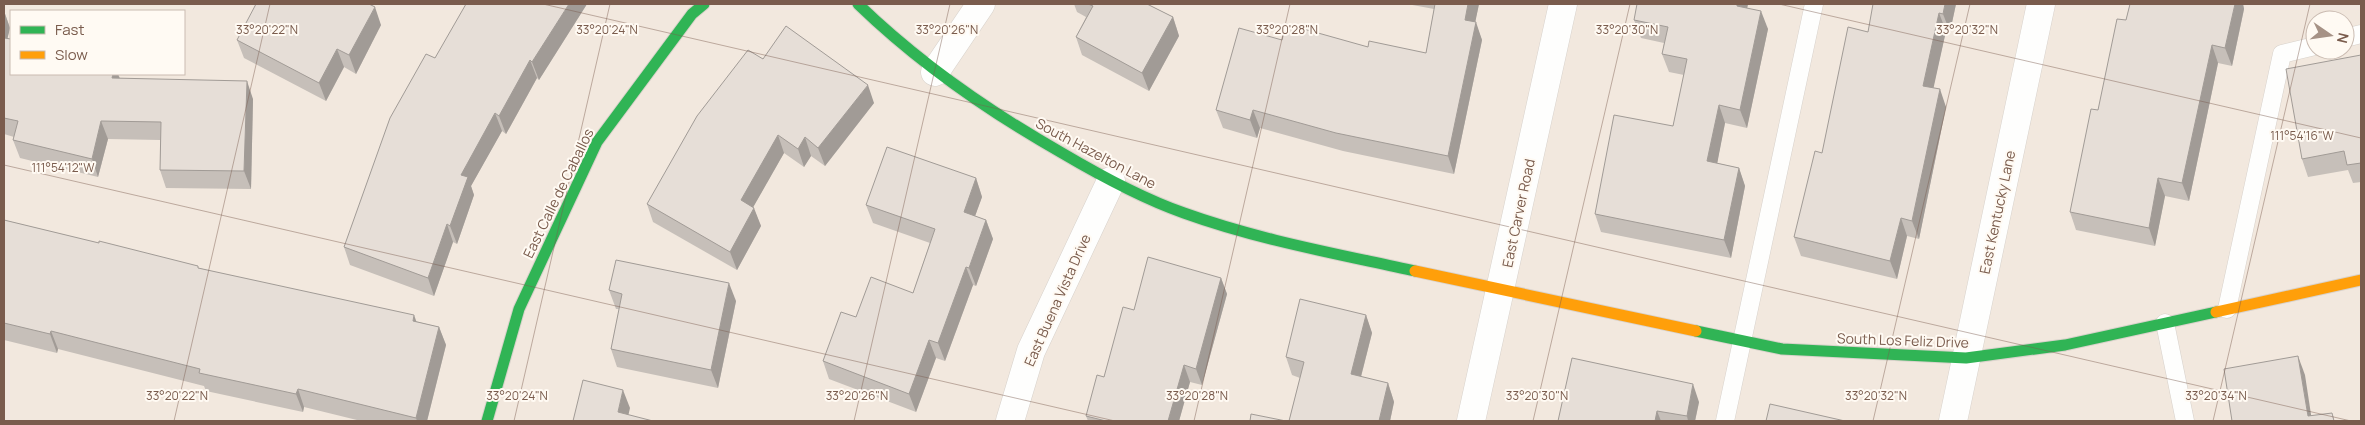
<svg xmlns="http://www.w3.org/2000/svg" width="2365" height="425" font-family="Manrope,sans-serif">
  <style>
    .residential { fill: #f2e8de; fill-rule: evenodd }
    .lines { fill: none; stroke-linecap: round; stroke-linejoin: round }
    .lane-casing { stroke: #d7d1cb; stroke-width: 19 }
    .street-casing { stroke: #d7d1cb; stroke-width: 29 }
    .fast-casing { stroke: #d9d2cb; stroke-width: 13 }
    .slow-casing { stroke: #d9d2cb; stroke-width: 13 }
    .lane { stroke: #fefefd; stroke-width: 18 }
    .street { stroke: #fefefd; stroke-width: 28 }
    .fast { stroke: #30b455; stroke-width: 11 }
    .slow { stroke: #ff9f0a; stroke-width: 11 }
    .wall { fill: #c6bfb9 }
    .shaded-wall { fill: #a19b96 }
    .building { fill: #e6ded7; stroke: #a19b96 }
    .ticks { fill: none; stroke: #7a5c4d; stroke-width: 1; stroke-opacity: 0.45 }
    .labels { text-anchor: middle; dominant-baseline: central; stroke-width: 4; stroke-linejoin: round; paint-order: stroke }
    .street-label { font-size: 14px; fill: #7a5c4d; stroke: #fffaf3 }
    .ticks-label { font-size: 12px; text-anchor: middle; fill: #7a5c4d; stroke: #fffaf3; stroke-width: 4; stroke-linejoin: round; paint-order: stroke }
  </style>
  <rect width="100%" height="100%" fill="#f9f5f0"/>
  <path class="residential" d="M4,4H2361V421H4ZM11,11H184V74H11ZM2315,20H2345V50H2315Z"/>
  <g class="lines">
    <g class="lane-casing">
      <g id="lane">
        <polyline points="2345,38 2361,34"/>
        <polyline points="2227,309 2282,54 2315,46"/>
        <polyline points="2165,323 2185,421"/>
        <polyline points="1725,421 1814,4"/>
      </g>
    </g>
    <g class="street-casing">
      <g id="street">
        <polyline points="935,72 981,4"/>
        <polyline points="1010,421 1031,351 1111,181"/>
        <polyline points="1471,421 1563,4"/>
        <polyline points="1953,421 2041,4"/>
      </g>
    </g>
    <g class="fast-casing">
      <g id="fast">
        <path d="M858,4C919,63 988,111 1062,153C1101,176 1141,198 1184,213C1259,240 1338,254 1415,271"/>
        <polyline points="1696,331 1782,349 1966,358 2065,345 2216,312"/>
        <polyline points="487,421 519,309 597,142 692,14 704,4"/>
      </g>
    </g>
    <g class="slow-casing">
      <g id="slow">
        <polyline points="1415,271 1696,331"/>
        <polyline points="2216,312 2361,280"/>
      </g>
    </g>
    <use href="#lane" class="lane"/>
    <use href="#street" class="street"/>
    <use href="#fast" class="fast"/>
    <use href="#slow" class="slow"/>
  </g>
  <g class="wall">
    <polygon points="587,4 539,80 537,78 506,134 502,131 471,186 474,195 457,244 453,242 434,296 350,265 344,247 435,58"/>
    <polygon points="1074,4 1147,4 1173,17 1179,36 1149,91 1082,55 1076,37 1086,17 1077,12"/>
    <polygon points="1407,4 1479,4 1475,22 1482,40 1454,174 1343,151 1260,128 1257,138 1223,128 1216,110 1282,40 1368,47 1426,53 1434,9"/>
    <polygon points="1748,4 1747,8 1768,29 1747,128 1725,123 1717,163 1739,168 1745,186 1731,258 1601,232 1595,214 1673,126 1684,75 1669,72 1662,54 1664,43 1641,38 1634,20"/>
    <polygon points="1956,4 1950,32 1946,31 1933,88 1946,107 1919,239 1907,236 1897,279 1801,256 1794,237 1822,153 1868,32"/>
    <polygon points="2130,4 2243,4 2244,9 2232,66 2218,63 2189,201 2165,196 2155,246 2076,230 2070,212 2098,110 2126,20"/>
    <polygon points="4,11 10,28 7,39 11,74 118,74 120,78 253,99 251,189 166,188 160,170 160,140 108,139 98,177 20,158 13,140 14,137 4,134"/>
    <polygon points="381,25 356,74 344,67 326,101 244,58 237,40"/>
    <polygon points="2361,55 2361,182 2353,183 2348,170 2308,177 2302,159"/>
    <polygon points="763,59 874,103 825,166 811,156 804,167 784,153 753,207 761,226 737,270 653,222 647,204"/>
    <polygon points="976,178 982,197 975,216 986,220 993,239 976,286 973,285 945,361 936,358 916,412 829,379 823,361 856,317 913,293 930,243 873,223 866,205"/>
    <polygon points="4,220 439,327 446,345 427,421 361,421 304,407 303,412 206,391 204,386 58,349 57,353 4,340"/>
    <polygon points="1221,278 1227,294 1202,385 1190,382 1179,421 1088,421 1086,416 1134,310"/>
    <polygon points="609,290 736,301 718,388 617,367 611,349 619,309 616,309"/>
    <polygon points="1366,315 1372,333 1361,377 1388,383 1394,402 1390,421 1289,421 1300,378 1292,375 1286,357"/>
    <polygon points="1699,402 1695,421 1558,421"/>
  </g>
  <g class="shaded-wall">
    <polygon points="569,4 587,4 539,80 532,62"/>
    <polygon points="1468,4 1479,4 1472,38 1465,20"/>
    <polygon points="1737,4 1748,4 1744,24 1737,6"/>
    <polygon points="1945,4 1956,4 1950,32 1943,14"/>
    <polygon points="2235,4 2243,4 2244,9 2232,66 2225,48"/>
    <polygon points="375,7 381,25 356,74 349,55"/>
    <polygon points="4,11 10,28 4,53"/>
    <polygon points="1761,11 1768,29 1747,128 1740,110"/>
    <polygon points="1939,13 1946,31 1930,104 1923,86"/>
    <polygon points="1173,17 1179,36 1149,91 1142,73"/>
    <polygon points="1476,22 1482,40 1454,174 1448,156"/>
    <polygon points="2212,45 2218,63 2189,201 2182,183"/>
    <polygon points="337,49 344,67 326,101 319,83"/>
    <polygon points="530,60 537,78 506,134 499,116"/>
    <polygon points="113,74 118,74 121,83 112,78"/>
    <polygon points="247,81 253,99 251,189 244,171"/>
    <polygon points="868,85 874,103 825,166 818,148"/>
    <polygon points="1940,89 1946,107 1919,239 1912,221"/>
    <polygon points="1719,105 1725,123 1714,180 1707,161"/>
    <polygon points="1253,110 1260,128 1257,138 1250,120"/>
    <polygon points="495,113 502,131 471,186 474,195 457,244 450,226 461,175"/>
    <polygon points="101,121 108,139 98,177 92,159"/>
    <polygon points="778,135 784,153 747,218 741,200"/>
    <polygon points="805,137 811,156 804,167 798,149"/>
    <polygon points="1739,168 1745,186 1731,258 1724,240"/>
    <polygon points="976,178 982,197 970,230 964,212"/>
    <polygon points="2158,178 2165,196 2155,246 2149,228"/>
    <polygon points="754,208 761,226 737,270 730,252"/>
    <polygon points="1901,218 1907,236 1897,279 1890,261"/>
    <polygon points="986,220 993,239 976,286 969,268"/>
    <polygon points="447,224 453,242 434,296 428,278"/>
    <polygon points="966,267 973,285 945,361 938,343"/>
    <polygon points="1221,278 1227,294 1202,385 1196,369"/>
    <polygon points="729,283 736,301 718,388 711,370"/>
    <polygon points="414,315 421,334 413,321"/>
    <polygon points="1366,315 1372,333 1357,392 1351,374"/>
    <polygon points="439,327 446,345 427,421 417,421 416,418"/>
    <polygon points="51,331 58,349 57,353 50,334"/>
    <polygon points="929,340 936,358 916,412 909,394"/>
    <polygon points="2298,356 2305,375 2312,421 2308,416"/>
    <polygon points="1184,365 1190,382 1179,421 1168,421"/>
    <polygon points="1388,383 1394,402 1390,421 1379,421"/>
    <polygon points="1693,384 1699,402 1695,421 1688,421 1687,416"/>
    <polygon points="298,389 304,407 303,412 296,394"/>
    <polygon points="623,390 630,408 627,421 618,412"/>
    <polygon points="1657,411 1661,421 1655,421"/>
  </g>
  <g class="building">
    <polygon points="256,4 369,4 375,7 349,55 337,49 319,83 237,40"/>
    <polygon points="466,4 569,4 532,62 530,60 499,116 495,113 461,175 468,177 450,226 447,224 428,278 344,247 390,118 426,54 435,58"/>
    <polygon points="1088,4 1147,4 1173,17 1142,73 1076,37 1093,6"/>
    <polygon points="1435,4 1468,4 1465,20 1476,22 1448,156 1336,133 1253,110 1250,120 1216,110 1239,28 1282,40 1286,24 1368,47 1369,41 1426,53"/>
    <polygon points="1637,4 1737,4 1737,6 1761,11 1740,110 1719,105 1707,161 1739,168 1724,240 1595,214 1614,115 1673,126 1687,59 1662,54 1668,27 1634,20"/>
    <polygon points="1873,4 1945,4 1943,14 1939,13 1923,86 1940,89 1912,221 1901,218 1890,261 1794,237 1815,151 1822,153 1848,27 1868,32"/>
    <polygon points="2130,4 2235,4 2225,48 2212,45 2182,183 2158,178 2149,228 2070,212 2091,109 2098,110 2117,19 2126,20"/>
    <polygon points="786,26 868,85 818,148 805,137 798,149 778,135 741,200 754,208 730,252 647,204 697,116 748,50 763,59"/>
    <polygon points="4,38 11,39 11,74 113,74 112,78 247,81 244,171 160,170 161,122 101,121 92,159 13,140 18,121 4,118"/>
    <polygon points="2361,55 2361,163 2347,165 2344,151 2302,159 2286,69"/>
    <polygon points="887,147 976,178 964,212 986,220 969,268 966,267 938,343 929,340 909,394 823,361 841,312 856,317 871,277 913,293 935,229 866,205"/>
    <polygon points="4,220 99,243 99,241 198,266 198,268 414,315 413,321 439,327 416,418 298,389 296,394 199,373 200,369 51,331 50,334 4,323"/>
    <polygon points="1148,257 1221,278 1196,369 1184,365 1168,421 1106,421 1086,416 1097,375 1104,377 1123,307 1134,310"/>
    <polygon points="616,260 729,283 711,370 611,349 622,294 609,290"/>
    <polygon points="1300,299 1366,315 1351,374 1388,383 1379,421 1289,421 1304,362 1286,357"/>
    <polygon points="2298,356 2308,416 2332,413 2334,421 2232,421 2224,369"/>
    <polygon points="1572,358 1693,384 1687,416 1657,411 1655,421 1558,421"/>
    <polygon points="583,380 623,390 618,412 653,421 573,421"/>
    <polygon points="1770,404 1845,421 1766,421"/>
    <polygon points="1251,414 1286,421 1250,421"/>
  </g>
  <path class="ticks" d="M543,4L2351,421M1779,4L2361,138M4,165L1115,421M174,421L270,4M514,421L610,4M854,421L950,4M1194,421L1290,4M1533,421L1630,4M1873,421L1970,4M2213,421L2310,4"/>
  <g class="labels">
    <g class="street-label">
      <text transform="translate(1096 153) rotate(28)">South Hazelton Lane</text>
      <text transform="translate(558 193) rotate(-64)">East Calle de Caballos</text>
      <text transform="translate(1997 212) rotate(-78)">East Kentucky Lane</text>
      <text transform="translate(1518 213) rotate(-78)">East Carver Road</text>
      <text transform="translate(1057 300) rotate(-66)">East Buena Vista Drive</text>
      <text transform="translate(1903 340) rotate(2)">South Los Feliz Drive</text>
    </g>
  </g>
  <g class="ticks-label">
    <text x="267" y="34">33°20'22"N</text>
    <text x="607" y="34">33°20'24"N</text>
    <text x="947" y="34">33°20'26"N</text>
    <text x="1287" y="34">33°20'28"N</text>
    <text x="1627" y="34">33°20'30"N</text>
    <text x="1967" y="34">33°20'32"N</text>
    <text x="2302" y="140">111°54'16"W</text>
    <text x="63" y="172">111°54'12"W</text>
    <text x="177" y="400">33°20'22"N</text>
    <text x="517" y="400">33°20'24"N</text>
    <text x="857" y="400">33°20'26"N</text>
    <text x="1197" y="400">33°20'28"N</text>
    <text x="1537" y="400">33°20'30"N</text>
    <text x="1876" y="400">33°20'32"N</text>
    <text x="2216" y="400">33°20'34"N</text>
  </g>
  <rect width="2365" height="425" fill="none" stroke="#7a5c4d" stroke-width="10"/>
  <rect x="10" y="10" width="175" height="65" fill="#fffaf3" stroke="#cabbb1"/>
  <rect x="20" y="26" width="25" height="8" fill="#30b455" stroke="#cabbb1"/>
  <text x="55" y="35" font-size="15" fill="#7a5c4d">Fast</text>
  <rect x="20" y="51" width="25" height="8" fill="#ff9f0a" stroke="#cabbb1"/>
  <text x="55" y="60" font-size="15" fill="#7a5c4d">Slow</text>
  <g transform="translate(2330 35) rotate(103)"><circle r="24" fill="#fffaf3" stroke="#cabbb1"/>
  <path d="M0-4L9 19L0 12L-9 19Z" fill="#a69286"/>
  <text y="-8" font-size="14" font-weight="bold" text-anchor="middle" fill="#7a5c4d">N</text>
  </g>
</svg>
